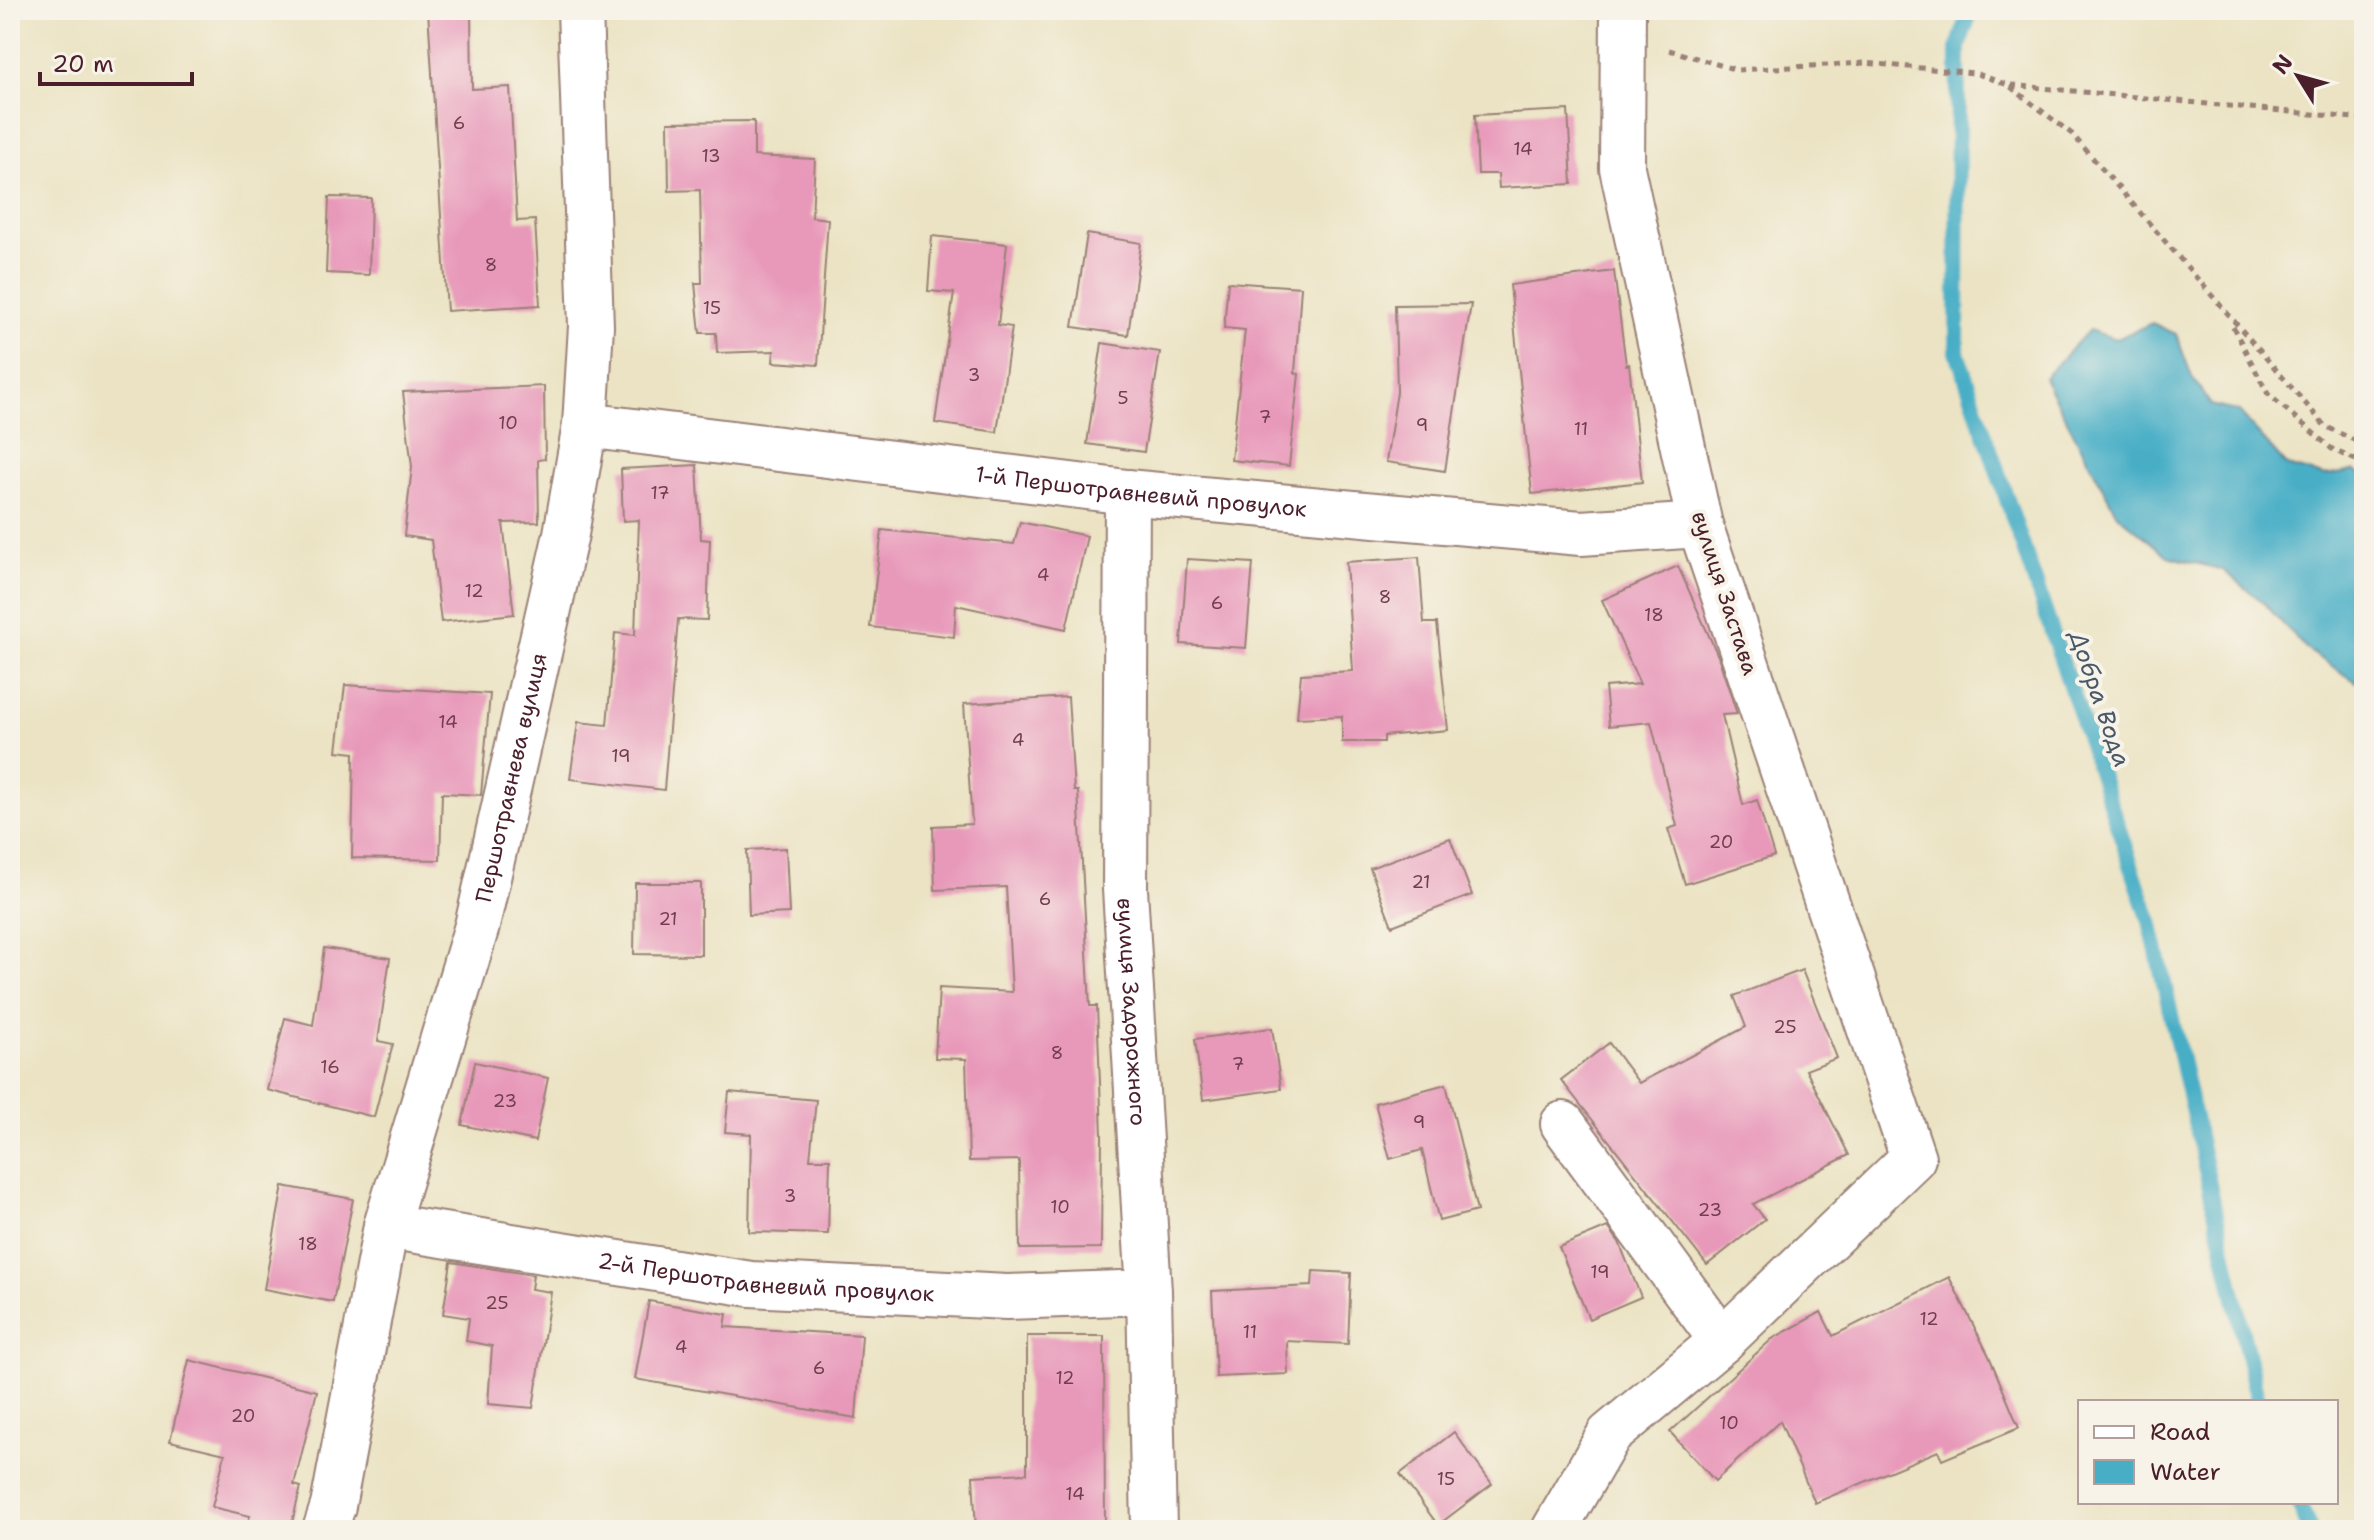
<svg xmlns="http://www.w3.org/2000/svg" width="2374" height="1540" font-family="'Shantell Sans',sans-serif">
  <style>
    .water { fill: #47aec6; stroke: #486678; stroke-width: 2 }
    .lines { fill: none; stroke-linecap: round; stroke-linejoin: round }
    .stream { stroke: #47aec6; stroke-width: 16 }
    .building { fill: #e899ba }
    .street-casing { stroke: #9a8177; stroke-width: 48 }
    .path { stroke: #9a8177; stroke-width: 5; stroke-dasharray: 6 6; stroke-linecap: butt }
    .street { stroke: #fff; stroke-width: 44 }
    .labels { text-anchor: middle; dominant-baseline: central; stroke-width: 8; stroke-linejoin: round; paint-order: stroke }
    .number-label { font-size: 18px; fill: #723e4f }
    .street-label { font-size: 22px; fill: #4a1f2b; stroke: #f7f3e8 }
    .water-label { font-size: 24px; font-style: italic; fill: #495869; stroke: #f7f3e8 }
  </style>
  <rect width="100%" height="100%" fill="#f7f3e8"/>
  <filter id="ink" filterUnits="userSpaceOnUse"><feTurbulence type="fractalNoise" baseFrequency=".0125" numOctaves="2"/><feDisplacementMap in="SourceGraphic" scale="16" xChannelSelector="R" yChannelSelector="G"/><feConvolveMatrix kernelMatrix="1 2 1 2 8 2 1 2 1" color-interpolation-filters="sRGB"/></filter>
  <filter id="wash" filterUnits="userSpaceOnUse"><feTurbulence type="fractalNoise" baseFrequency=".006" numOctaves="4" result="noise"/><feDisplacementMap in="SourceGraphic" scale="32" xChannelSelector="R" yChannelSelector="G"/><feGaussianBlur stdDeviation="1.8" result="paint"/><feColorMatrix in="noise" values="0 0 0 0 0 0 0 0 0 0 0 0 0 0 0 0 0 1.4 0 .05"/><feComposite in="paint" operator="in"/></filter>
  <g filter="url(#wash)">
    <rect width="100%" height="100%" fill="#ebe3c3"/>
    <polygon class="water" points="2152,323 2176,334 2192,377 2211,405 2239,412 2287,466 2324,476 2354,471 2364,476 2364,687 2306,649 2263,602 2223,570 2168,556 2117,514 2044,378 2089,330 2116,339"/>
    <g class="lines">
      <g class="stream">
        <polyline points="1971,10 1958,47 1957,352 2150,921 2258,1402"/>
        <polyline points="2298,1502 2310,1530"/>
      </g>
    </g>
    <g id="blocks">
      <g class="building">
        <polygon points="428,10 471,10 472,89 510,87 517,221 535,220 540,305 447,311"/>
        <polygon points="1568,110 1572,184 1499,188 1498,174 1478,174 1475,115"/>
        <polygon points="754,121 754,156 815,159 812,217 828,219 818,365 773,362 774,351 717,353 716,333 700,333 695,283 702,283 700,190 669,191 668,122"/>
        <polygon points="329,197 371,198 369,275 326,273"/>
        <polygon points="1087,234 1141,243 1128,335 1073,327"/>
        <polygon points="932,236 1007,244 998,325 1012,327 997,432 935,423 954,293 928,291"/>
        <polygon points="1614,271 1626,365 1629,364 1642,482 1532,494 1510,285"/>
        <polygon points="1228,282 1301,287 1295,373 1299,374 1289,466 1231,460 1245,330 1224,328"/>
        <polygon points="1471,304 1445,471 1386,462 1397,392 1395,305"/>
        <polygon points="1102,343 1160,352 1144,452 1087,444"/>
        <polygon points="544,386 545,459 538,460 539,522 503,523 514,614 441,622 431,540 404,536 412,467 403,392"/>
        <polygon points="697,465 701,539 710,540 707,620 678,619 664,790 570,779 578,722 607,725 615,633 635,635 639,520 623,521 621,469"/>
        <polygon points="1020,522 1087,536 1066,629 956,605 954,637 870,627 882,530 1014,544"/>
        <polygon points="1419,557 1424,623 1437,623 1448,730 1384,736 1384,742 1342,742 1342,716 1297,718 1301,674 1353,671 1346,562"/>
        <polygon points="1187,559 1253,563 1246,648 1181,644"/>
        <polygon points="1678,566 1718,656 1737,714 1722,715 1743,805 1757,800 1774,856 1685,884 1668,829 1677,826 1651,722 1609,726 1605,687 1640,684 1602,600"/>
        <polygon points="345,685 490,694 481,795 442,793 440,860 352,858 354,753 337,751"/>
        <polygon points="1068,697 1074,791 1078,791 1090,1006 1097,1006 1102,1135 1101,1248 1020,1249 1019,1160 969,1161 966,1059 935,1058 939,988 1012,992 1006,887 935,890 933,826 972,824 964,704"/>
        <polygon points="1450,838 1472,895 1392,926 1370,868"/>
        <polygon points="786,848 789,913 749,915 747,850"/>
        <polygon points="635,883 701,883 701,955 634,954"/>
        <polygon points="324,948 390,958 378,1041 393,1044 374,1117 267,1090 285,1018 313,1025"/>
        <polygon points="1802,970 1837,1058 1806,1070 1849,1155 1753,1204 1765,1219 1707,1265 1561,1080 1609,1043 1639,1083 1746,1027 1734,996"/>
        <polygon points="1272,1028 1281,1089 1203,1100 1195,1039"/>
        <polygon points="475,1062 548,1078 535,1141 462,1125"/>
        <polygon points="1446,1084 1477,1211 1439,1221 1422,1150 1390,1159 1375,1103"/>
        <polygon points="729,1092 816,1100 810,1159 830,1159 828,1234 749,1232 751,1134 725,1132"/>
        <polygon points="283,1186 353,1199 333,1302 264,1289"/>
        <polygon points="1608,1227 1619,1242 1641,1297 1589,1319 1559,1247"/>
        <polygon points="451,1262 533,1275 531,1289 551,1292 533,1408 488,1404 492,1346 466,1341 469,1318 443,1314"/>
        <polygon points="1313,1271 1351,1273 1348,1344 1287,1341 1288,1374 1216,1377 1212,1291 1312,1286"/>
        <polygon points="1949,1277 1989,1356 2019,1428 1942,1460 1938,1451 1815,1503 1780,1421 1715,1481 1670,1432 1772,1339 1821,1312 1833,1336"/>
        <polygon points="649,1301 727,1314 725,1327 862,1335 856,1418 635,1379"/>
        <polygon points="1027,1336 1104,1336 1105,1530 976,1530 973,1476 1027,1473"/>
        <polygon points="189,1360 317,1391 294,1485 301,1487 290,1530 245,1530 250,1516 212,1507 225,1454 170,1441"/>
        <polygon points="1454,1432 1492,1484 1438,1525 1400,1474"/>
      </g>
    </g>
  </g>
  <g filter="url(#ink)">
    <use href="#blocks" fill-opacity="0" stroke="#9a8177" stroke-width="2"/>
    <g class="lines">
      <g class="street-casing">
        <g id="street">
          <path id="s1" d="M585,425L1127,492L1375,515L1581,533L1700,525"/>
          <path id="s2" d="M1127,492L1125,889L1149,1292L1154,1530"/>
          <polyline points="1563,1124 1722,1341"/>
          <path id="s3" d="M386,1226L751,1284L1007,1297L1149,1292"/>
          <path id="s4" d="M325,1530L333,1506L386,1226L477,926L566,534L585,425L591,326L580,10"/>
          <polyline points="1554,1530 1609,1435 1722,1341 1913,1158 1700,525 1622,168 1623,10"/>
        </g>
      </g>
      <g class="path">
        <polyline points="1669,50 1737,70 1865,63 1975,73 2008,85 2072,134 2325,426 2364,445"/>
        <polyline points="2011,85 2364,119"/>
        <polyline points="2233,327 2268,394 2332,449 2364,464"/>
      </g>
      <use href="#street" class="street"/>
    </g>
  </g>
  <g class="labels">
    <g class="number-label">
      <text x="459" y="123">6</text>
      <text x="1523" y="149">14</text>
      <text x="711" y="156">13</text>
      <text x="491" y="265">8</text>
      <text x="712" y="308">15</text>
      <text x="974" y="375">3</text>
      <text x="1123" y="398">5</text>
      <text x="1265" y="417">7</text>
      <text x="508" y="423">10</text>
      <text x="1422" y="425">9</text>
      <text x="1581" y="429">11</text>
      <text x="660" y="493">17</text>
      <text x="1043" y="575">4</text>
      <text x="474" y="591">12</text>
      <text x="1385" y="597">8</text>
      <text x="1217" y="603">6</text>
      <text x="1654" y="615">18</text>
      <text x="448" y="722">14</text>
      <text x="1018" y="740">4</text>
      <text x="621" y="756">19</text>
      <text x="1721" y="842">20</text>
      <text x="1421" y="882">21</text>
      <text x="1045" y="899">6</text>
      <text x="668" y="919">21</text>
      <text x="1785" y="1027">25</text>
      <text x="1057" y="1053">8</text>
      <text x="1238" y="1064">7</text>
      <text x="330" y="1067">16</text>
      <text x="505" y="1101">23</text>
      <text x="1419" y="1122">9</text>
      <text x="790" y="1196">3</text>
      <text x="1060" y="1207">10</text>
      <text x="1710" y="1210">23</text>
      <text x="308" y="1244">18</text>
      <text x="1600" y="1272">19</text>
      <text x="497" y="1303">25</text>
      <text x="1929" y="1319">12</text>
      <text x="1250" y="1332">11</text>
      <text x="681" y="1347">4</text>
      <text x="819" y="1368">6</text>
      <text x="1065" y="1378">12</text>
      <text x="243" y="1416">20</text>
      <text x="1729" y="1423">10</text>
      <text x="1446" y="1479">15</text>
      <text x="1075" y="1494">14</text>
    </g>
    <g class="street-label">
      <text stroke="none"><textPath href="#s1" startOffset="560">1-й Першотравневий провулок</textPath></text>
      <text transform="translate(1725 593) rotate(72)">вулиця Застава</text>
      <text stroke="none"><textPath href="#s4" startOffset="776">Першотравнева вулиця</textPath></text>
      <text stroke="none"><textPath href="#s2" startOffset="520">вулиця Задорожного</textPath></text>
      <text stroke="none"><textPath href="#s3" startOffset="384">2-й Першотравневий провулок</textPath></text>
    </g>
    <g class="water-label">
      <text transform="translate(2100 699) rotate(71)">Добра Вода</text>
    </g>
  </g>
  <rect width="2374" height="1540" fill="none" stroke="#f7f3e8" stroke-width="40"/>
  <rect x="2078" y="1400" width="260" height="104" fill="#f7f3e8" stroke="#b29e9c" stroke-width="2"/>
  <rect x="2094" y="1426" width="40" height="12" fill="#ffffff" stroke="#b29e9c" stroke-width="2"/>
  <text x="2150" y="1440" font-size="24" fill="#4a1f2b">Road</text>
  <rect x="2094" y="1460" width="40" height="24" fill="#47aec6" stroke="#b29e9c" stroke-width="2"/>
  <text x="2150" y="1480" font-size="24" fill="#4a1f2b">Water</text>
  <g transform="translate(2298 76) rotate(307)" stroke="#f7f3e8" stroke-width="6" paint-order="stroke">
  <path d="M0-6L14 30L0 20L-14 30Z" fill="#4a1f2b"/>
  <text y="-12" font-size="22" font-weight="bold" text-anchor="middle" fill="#4a1f2b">N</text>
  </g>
  <path d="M40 72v12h152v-12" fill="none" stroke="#4a1f2b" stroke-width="4"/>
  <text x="52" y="72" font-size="24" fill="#4a1f2b" stroke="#f7f3e8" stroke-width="6" paint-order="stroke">20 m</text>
</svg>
